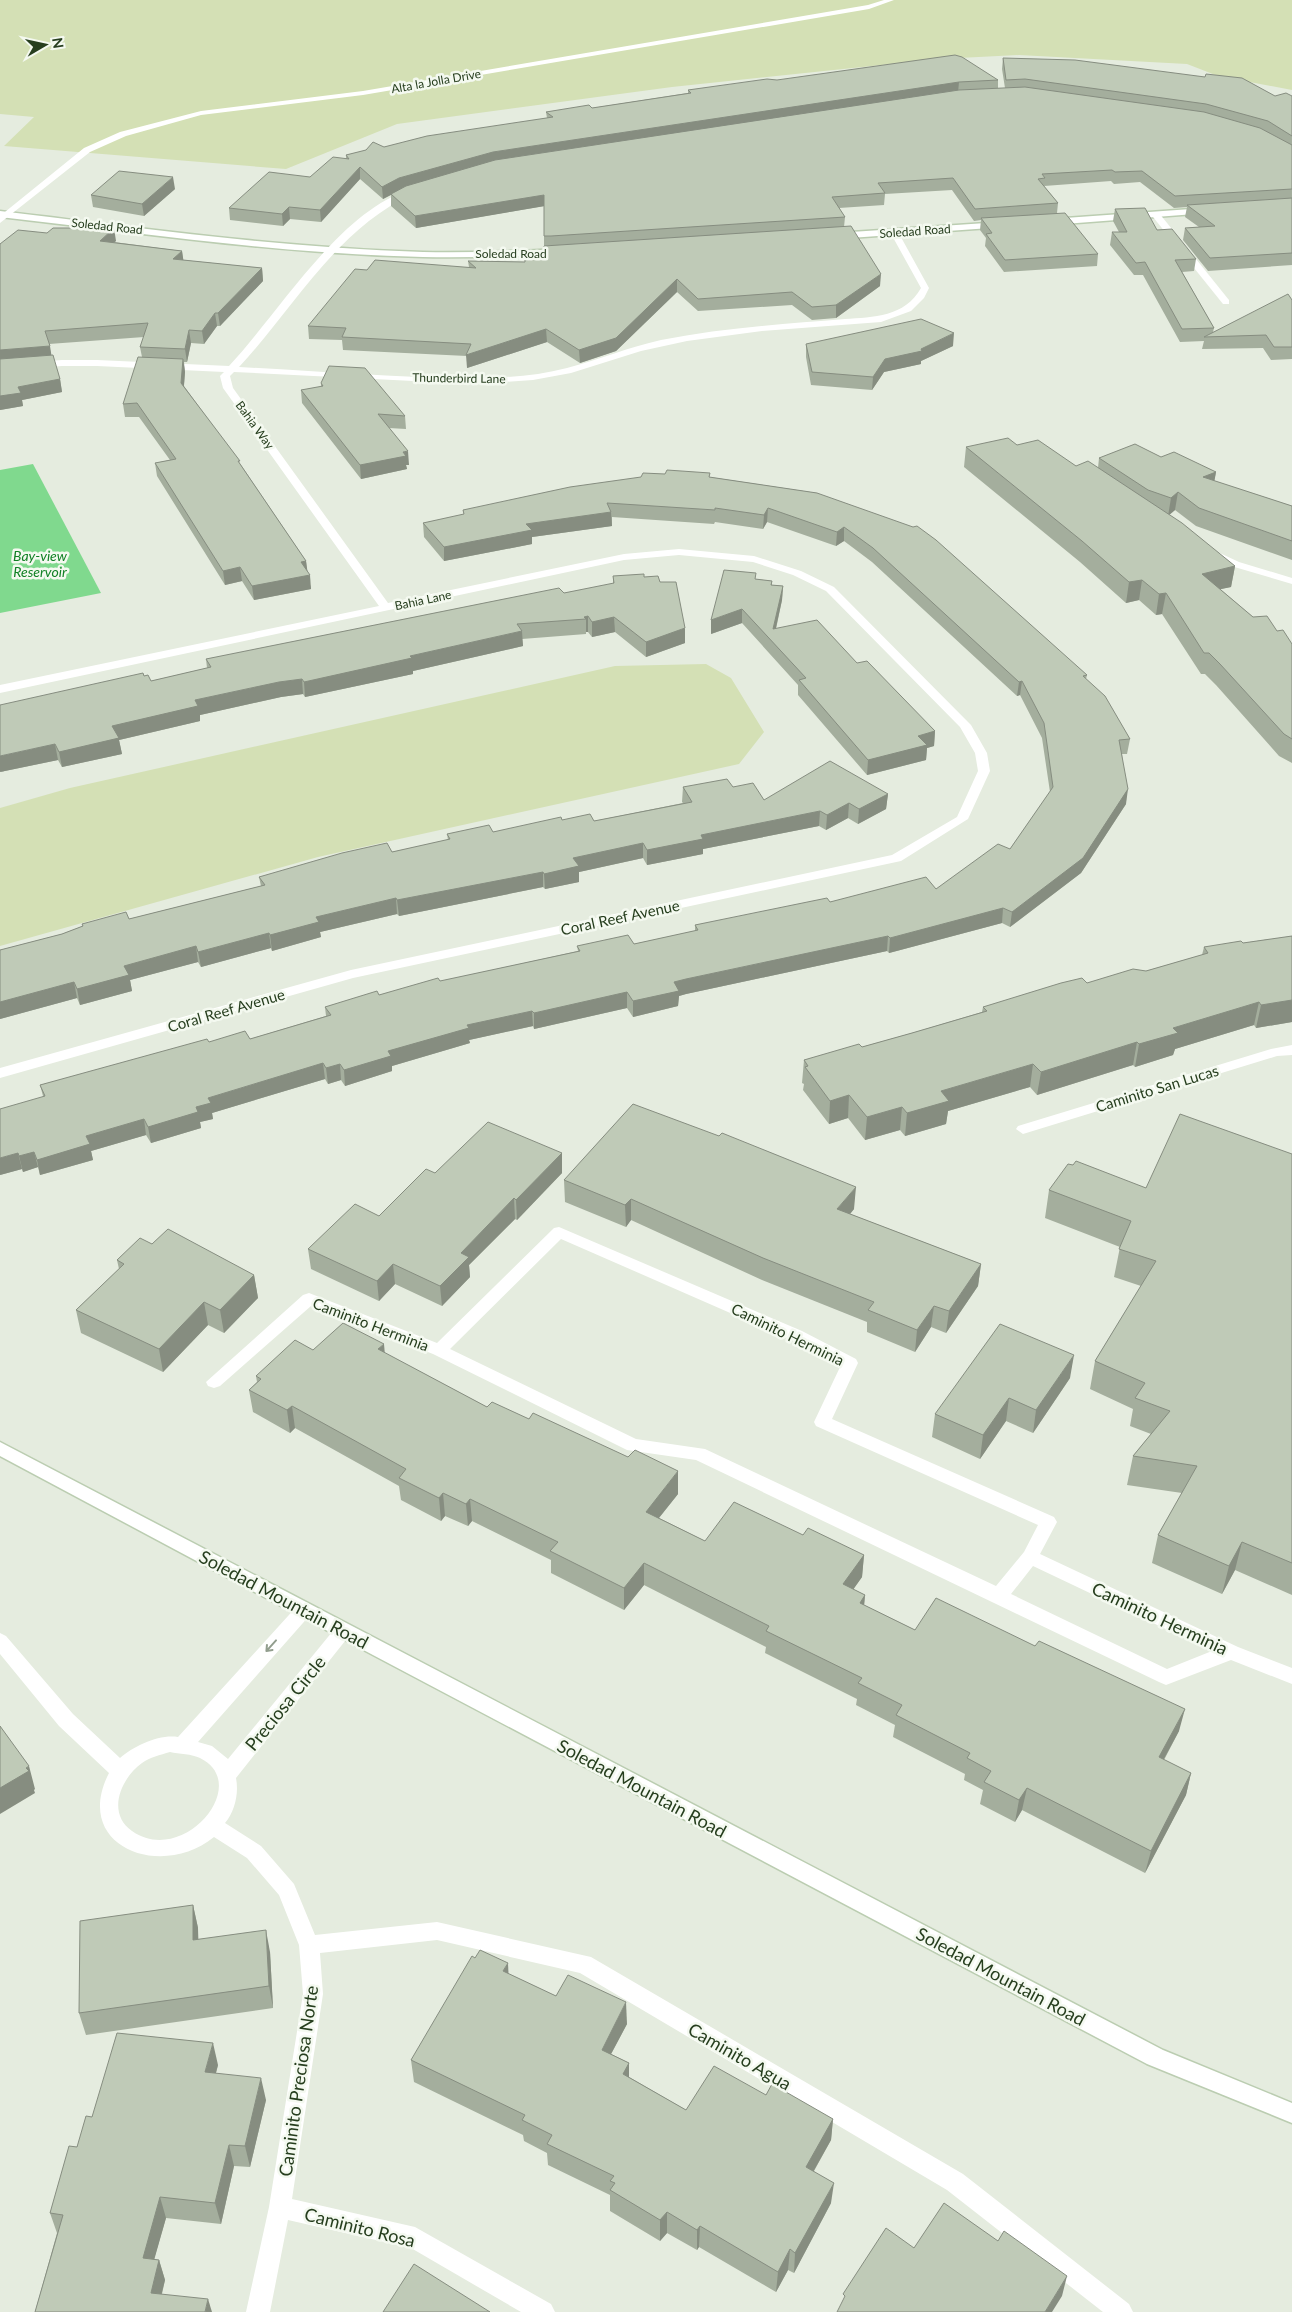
<svg xmlns="http://www.w3.org/2000/svg" width="1292" height="2312" font-family="Lato,sans-serif">
  <style>
    .green { fill: #d4e0b5 }
    .water { fill: #80d98e }
    .lines { fill: none; stroke-linecap: round; stroke-linejoin: round }
    .secondary-casing { stroke: #bbcdb1; stroke-width: 3 }
    .street { fill: #fff; fill-rule: evenodd }
    .secondary { fill: #fff; fill-rule: evenodd }
    .wall { fill: #a4ae9d }
    .shaded-wall { fill: #868d80 }
    .building { fill: #bfcab7; stroke: #868d80 }
    .oneway { stroke: #929e8e }
    .labels { text-anchor: middle; dominant-baseline: central; stroke-width: 5; stroke-linejoin: round; paint-order: stroke }
    .far-street-label { font-size: 12px; fill: #263e1e; stroke: #f4f9f0 }
    .far-water-label { font-size: 14px; font-style: italic; fill: #118125; stroke: #f4f9f0 }
    .street-label { font-size: 15px; fill: #263e1e; stroke: #f4f9f0 }
    .near-street-label { font-size: 18px; fill: #263e1e; stroke: #f4f9f0 }
  </style>
  <rect width="100%" height="100%" fill="#e5ecdf"/>
  <g class="green">
    <polygon points="0,0 1292,0 1292,90 1218,76 1187,64 1019,55 939,59 672,87 397,124 286,169 4,146 34,117 0,114"/>
    <polygon points="706,664 731,678 764,732 739,764 318,857 0,946 0,808 70,788 615,666"/>
  </g>
  <polygon class="water" points="33,464 101,593 0,613 0,470"/>
  <g class="lines">
    <g class="secondary-casing">
      <g id="secondary">
        <polygon points="1205,208 1209,211 1208,213 1051,225 1047,222 1051,219"/>
        <path d="M0,211C141,228 282,248 423,252C470,253 517,251 564,249L568,252L564,255C517,256 470,258 423,257C282,254 141,233 0,217Z"/>
        <polygon points="1001,222 1005,225 1004,227 836,239 832,236 836,233"/>
        <polygon points="0,1442 1163,2050 1292,2103 1292,2123 1147,2064 337,1636 0,1456"/>
      </g>
    </g>
    <g class="street">
      <polygon points="884,0 894,0 869,9 363,95 201,115 126,136 90,152 0,223 0,216 84,148 120,132 201,111 363,91 868,5"/>
      <path d="M410,190L414,192L413,194C336,229 295,307 239,367C316,371 395,378 473,378C504,378 537,376 567,368C598,360 629,347 661,340C721,328 783,324 845,319C873,317 905,317 921,288L890,232L897,230L929,288L924,298L911,311L881,322L762,331L687,341L641,351L571,373L533,380L473,384L234,372L230,376L233,388L388,603L624,554L679,549L754,556L801,571L834,587L971,725L987,753L990,771L968,819L901,861L353,978L0,1078V1068L351,970L892,855L957,817L978,771L975,753L960,727L826,591L793,575L753,562L679,555L624,560L0,693V685L379,606L223,388L220,376L224,372L97,366H62L0,371V365L62,360H97L229,366C278,314 340,210 410,190Z"/>
      <polygon points="1153,213 1159,213 1229,300 1229,304 1223,304 1153,217"/>
      <polygon points="1209,548 1239,562 1292,578 1292,584 1231,566 1205,553 1204,551"/>
      <polygon points="1292,1045 1292,1055 1277,1056 1023,1134 1016,1129 1018,1126 1271,1049"/>
      <path d="M559,1227L802,1331L856,1359L858,1363L832,1419L1054,1517L1057,1522L1040,1554L1238,1647L1292,1668V1684L1231,1660L1166,1685L1159,1682L696,1460L627,1450L433,1354L311,1306L220,1386L214,1388L208,1386L206,1382L303,1295L309,1293L437,1343L554,1228ZM561,1239L790,1339L841,1365L814,1422L816,1426L1038,1525L1024,1552L996,1586L705,1449L636,1439L450,1349ZM1033,1566L1212,1651L1167,1669L1011,1594Z"/>
      <path d="M304,1603L310,1605L313,1610L310,1615L198,1742L212,1746L228,1759L337,1626L343,1624L349,1626L352,1631L349,1636L236,1778C239,1793 235,1811 225,1823L261,1846L294,1884L315,1935L437,1922L591,1957L963,2174L1129,2304L1133,2312H1103L947,2190L580,1973L437,1940L320,1953L323,1994L292,2199L415,2227L551,2304L555,2312H521L411,2248L288,2220L270,2312H246L269,2207L303,1994L299,1945L279,1895L247,1858L214,1837C162,1880 71,1847 109,1773L59,1726L0,1654V1633L6,1636L73,1714L120,1758C134,1746 159,1734 178,1737L298,1605ZM170,1752C179,1754 192,1754 200,1758C253,1784 183,1867 132,1831C106,1813 121,1778 142,1763C150,1757 160,1755 170,1752Z"/>
    </g>
    <use href="#secondary" class="secondary"/>
  </g>
  <g class="wall">
    <polygon points="1003,58 1275,96 1292,96 1292,265 1208,271 1183,240 1185,228 1199,227 1185,217 1187,207 1174,208 1140,182 1114,184 1111,181 1044,186 1058,203 1057,213 1098,254 1097,266 1004,272 985,246 986,238 980,230 981,220 974,221 952,190 885,194 884,205 839,208 845,217 844,227 880,286 836,318 812,320 792,305 698,311 677,292 616,351 580,363 547,342 467,368 467,356 343,350 342,340 309,339 308,326 367,270 469,267 468,261 525,262 544,259 544,206 416,228 391,206 391,195 383,199 360,179 321,222 290,219 283,226 230,220 229,208 310,177 346,158 346,155 384,147 547,118 546,112 592,108 688,93 688,90 777,80 998,80 998,88 1005,88 1002,69"/>
    <polygon points="175,189 144,216 93,207 91,195"/>
    <polygon points="1115,209 1157,230 1196,259 1194,271 1182,272 1214,328 1213,332 1292,300 1292,359 1271,360 1263,348 1202,349 1204,341 1180,342 1143,275 1134,275 1110,245 1112,232 1119,232 1113,221"/>
    <polygon points="116,241 114,242 182,251 183,260 262,268 263,281 220,326 217,326 204,344 191,343 187,362 184,362 185,372 184,386 241,465 306,561 307,571 311,589 254,600 242,581 225,585 157,476 155,463 170,460 139,417 125,417 123,404 142,357 140,347 144,337 49,344 51,355 60,379 62,392 22,400 23,406 0,410 0,244"/>
    <polygon points="806,344 953,346 921,361 921,364 884,372 872,390 811,385 806,357"/>
    <polygon points="321,383 405,416 406,429 389,428 409,465 406,465 407,469 361,479 302,403 301,390 321,387"/>
    <polygon points="1017,445 1076,466 1098,468 1099,458 1161,457 1216,472 1214,481 1292,506 1292,560 1196,526 1175,510 1169,515 1235,566 1231,587 1220,589 1253,617 1277,631 1292,644 1292,763 1279,756 1216,685 1205,674 1201,674 1162,614 1156,615 1139,600 1126,603 1080,562 964,467 966,447"/>
    <polygon points="710,477 817,493 1087,675 1086,679 1130,739 1127,754 1122,754 1126,804 1081,873 1010,927 1002,923 889,953 887,951 686,994 679,996 678,1006 633,1017 627,1008 534,1029 533,1026 469,1040 470,1043 392,1066 392,1071 345,1086 341,1080 328,1084 325,1079 212,1113 213,1119 200,1122 201,1128 151,1143 146,1135 91,1151 93,1160 40,1175 38,1167 23,1172 22,1169 0,1175 43,1096 40,1085 209,1042 250,1039 326,1016 325,1007 578,951 577,946 634,944 695,931 695,925 830,902 936,889 1010,849 1050,792 1042,738 1020,695 1017,696 872,562 844,541 836,546 767,522 763,529 715,522 714,524 612,517 612,526 532,537 532,544 444,561 424,537 423,523 464,515 463,510"/>
    <polygon points="613,576 644,577 660,582 685,643 646,657 615,632 592,637 588,632 586,632 586,634 522,639 523,646 413,671 413,674 305,697 303,694 281,697 200,715 200,721 119,740 122,754 62,767 58,760 0,772 144,676 151,681 207,668 206,659 564,593 613,584"/>
    <polygon points="756,579 772,581 772,585 783,586 782,600 776,629 857,663 935,731 934,746 927,748 926,760 867,775 798,695 798,685 742,623 711,634"/>
    <polygon points="683,787 733,787 764,800 888,794 886,809 858,824 848,818 826,830 819,826 703,849 703,854 647,865 643,858 579,872 579,882 545,889 543,887 399,916 397,914 320,932 321,937 272,951 271,948 201,967 198,962 130,980 132,991 80,1005 77,998 0,1019 0,950 62,934 83,926 82,924 129,919 261,886 259,877 392,852 448,840 447,834 493,832 562,820 594,821 683,803 682,802"/>
    <polygon points="1292,936 1292,1022 1256,1028 1254,1025 1175,1049 1173,1055 1135,1067 1133,1065 1037,1095 1030,1087 948,1111 946,1124 905,1136 900,1130 865,1140 848,1118 829,1124 803,1090 804,1084 802,1083 804,1060 862,1047 912,1033 982,1012 983,1007 1087,983 1146,971 1202,955 1204,947 1243,943"/>
    <polygon points="562,1153 562,1173 517,1220 515,1219 469,1265 470,1277 442,1306 395,1284 379,1301 311,1269 308,1249 379,1216 435,1173"/>
    <polygon points="1292,1154 1292,1595 1235,1570 1222,1594 1152,1563 1158,1535 1182,1493 1127,1485 1133,1456 1151,1434 1130,1426 1133,1409 1090,1389 1095,1361 1141,1286 1114,1277 1120,1247 1045,1218 1049,1190 1146,1188"/>
    <polygon points="564,1180 854,1209 850,1214 981,1264 978,1286 946,1333 931,1327 915,1352 867,1332 867,1322 762,1280 631,1220 626,1227 565,1202"/>
    <polygon points="152,1244 254,1275 258,1298 224,1333 208,1325 163,1372 81,1333 76,1310 119,1269 117,1260"/>
    <polygon points="313,1350 384,1353 487,1407 678,1494 659,1518 705,1541 803,1535 864,1555 862,1577 853,1589 865,1595 864,1605 915,1630 1179,1731 1164,1760 1191,1773 1186,1795 1145,1873 1022,1810 1015,1822 980,1804 983,1790 964,1780 965,1774 893,1737 895,1725 856,1705 857,1699 765,1653 766,1647 644,1585 624,1610 551,1573 551,1560 472,1521 468,1526 445,1516 441,1521 401,1500 399,1486 295,1428 290,1433 253,1412 249,1390 257,1382 256,1376"/>
    <polygon points="1070,1378 1033,1433 1006,1421 980,1459 932,1437 935,1414"/>
    <polygon points="193,1905 198,1928 198,1939 270,1952 273,2008 86,2035 79,2013"/>
    <polygon points="508,1974 556,1996 627,2024 611,2054 629,2063 629,2077 686,2110 766,2095 833,2119 831,2140 814,2171 831,2203 794,2273 788,2270 776,2292 699,2247 697,2250 667,2233 660,2241 610,2211 610,2195 548,2165 547,2153 524,2141 523,2135 414,2082 411,2060"/>
    <polygon points="218,2065 216,2073 266,2100 250,2167 234,2166 221,2224 166,2218 154,2259 159,2260 165,2280 162,2294 35,2312 57,2233 50,2213 77,2147 92,2117"/>
  </g>
  <g class="shaded-wall">
    <polygon points="959,82 958,93 400,190 383,199 382,187 399,178 493,152"/>
    <polygon points="360,167 360,179 321,222 320,210"/>
    <polygon points="173,177 175,189 144,216 142,204"/>
    <polygon points="544,195 545,206 416,228 415,216"/>
    <polygon points="289,207 290,219 283,226 282,214"/>
    <polygon points="114,228 116,241 101,253 100,241"/>
    <polygon points="182,251 184,264 173,259"/>
    <polygon points="262,268 263,281 220,326 218,313"/>
    <polygon points="881,274 880,286 836,318 836,305"/>
    <polygon points="677,279 677,292 616,351 580,363 579,350"/>
    <polygon points="215,313 217,326 204,344 202,331"/>
    <polygon points="546,329 547,342 467,368 466,355"/>
    <polygon points="189,330 191,343 187,362 185,349"/>
    <polygon points="954,333 953,346 921,361 921,364 884,372 872,390 873,377 885,359 921,349"/>
    <polygon points="50,346 52,359 0,364 0,350"/>
    <polygon points="183,359 185,372 183,396 181,383"/>
    <polygon points="60,379 62,392 22,400 23,406 0,410 0,396 18,387"/>
    <polygon points="408,451 409,465 406,465 407,469 361,479 360,465"/>
    <polygon points="1216,472 1213,489 1203,477"/>
    <polygon points="1178,492 1175,510 1168,516 1171,498"/>
    <polygon points="768,508 767,522 763,529 764,515"/>
    <polygon points="611,512 612,526 532,537 532,544 444,561 444,547 526,524"/>
    <polygon points="844,527 844,541 836,546 837,532"/>
    <polygon points="306,561 308,575 301,562"/>
    <polygon points="1235,566 1231,587 1198,594 1202,574"/>
    <polygon points="240,567 242,581 225,585 223,571"/>
    <polygon points="310,575 311,589 254,600 252,586"/>
    <polygon points="1142,580 1139,600 1126,603 1129,582"/>
    <polygon points="783,586 782,600 773,641 773,629"/>
    <polygon points="1166,593 1162,614 1156,615 1159,594"/>
    <polygon points="742,609 742,623 711,634 711,620"/>
    <polygon points="588,616 588,632 586,632 586,619 584,617"/>
    <polygon points="614,617 615,632 592,637 592,622"/>
    <polygon points="685,628 685,643 646,657 646,642"/>
    <polygon points="522,631 523,646 413,671 413,674 305,697 304,682 410,656"/>
    <polygon points="302,679 303,694 281,697 200,715 200,721 119,740 122,754 62,767 59,752 112,726 195,700 279,682"/>
    <polygon points="1022,681 1020,695 1017,696 1019,682"/>
    <polygon points="935,731 934,746 927,748 926,760 867,775 868,760 918,736"/>
    <polygon points="55,744 58,760 0,772 0,756"/>
    <polygon points="1128,789 1126,804 1081,873 1010,927 1012,912"/>
    <polygon points="888,794 886,809 858,824 859,809"/>
    <polygon points="849,803 848,818 826,830 827,815"/>
    <polygon points="820,811 819,826 703,849 703,854 647,865 647,850 701,835"/>
    <polygon points="643,843 643,858 579,872 579,882 545,889 544,874 573,858"/>
    <polygon points="543,872 543,887 399,916 397,900"/>
    <polygon points="396,898 397,914 320,932 321,937 272,951 270,935 316,917"/>
    <polygon points="1003,908 1002,923 889,953 890,938"/>
    <polygon points="269,933 271,948 201,967 198,952"/>
    <polygon points="888,936 887,951 686,994 679,996 678,1006 633,1017 633,1001 674,982 686,979"/>
    <polygon points="196,946 198,962 130,980 132,991 80,1005 77,989 124,966"/>
    <polygon points="74,982 77,998 0,1019 0,1002"/>
    <polygon points="627,992 627,1008 534,1029 534,1013"/>
    <polygon points="1292,1000 1292,1022 1256,1028 1261,1005"/>
    <polygon points="1259,1002 1254,1025 1175,1049 1173,1055 1135,1067 1139,1044 1173,1028"/>
    <polygon points="532,1011 533,1026 469,1040 470,1043 392,1066 392,1071 345,1086 344,1070 388,1051 467,1025"/>
    <polygon points="1137,1042 1133,1065 1037,1095 1041,1072"/>
    <polygon points="323,1063 325,1079 212,1113 213,1119 200,1122 201,1128 151,1143 148,1127 196,1107 208,1098"/>
    <polygon points="340,1064 341,1080 328,1084 326,1068"/>
    <polygon points="1033,1064 1030,1087 948,1111 946,1124 905,1136 907,1113 941,1091"/>
    <polygon points="849,1095 848,1118 829,1124 830,1101"/>
    <polygon points="902,1107 900,1130 865,1140 867,1117"/>
    <polygon points="144,1119 146,1135 91,1151 93,1160 40,1175 37,1160 86,1136"/>
    <polygon points="34,1152 38,1167 23,1172 19,1156"/>
    <polygon points="18,1153 22,1169 0,1175 0,1158"/>
    <polygon points="562,1153 562,1173 517,1220 516,1200"/>
    <polygon points="856,1187 854,1209 836,1231 837,1209"/>
    <polygon points="514,1198 515,1219 469,1265 470,1277 442,1306 440,1286 461,1253"/>
    <polygon points="631,1199 631,1220 626,1227 625,1205"/>
    <polygon points="393,1264 395,1284 379,1301 377,1281"/>
    <polygon points="981,1264 978,1286 946,1333 949,1311"/>
    <polygon points="254,1275 258,1298 224,1333 220,1310"/>
    <polygon points="204,1302 208,1325 163,1372 159,1349"/>
    <polygon points="934,1306 931,1327 915,1352 917,1330"/>
    <polygon points="384,1344 386,1367 378,1349"/>
    <polygon points="1074,1355 1070,1378 1033,1433 1036,1410"/>
    <polygon points="1009,1398 1006,1421 980,1459 983,1435"/>
    <polygon points="292,1406 295,1428 290,1433 287,1410"/>
    <polygon points="678,1471 678,1494 646,1534 646,1512"/>
    <polygon points="443,1493 445,1516 441,1521 439,1498"/>
    <polygon points="470,1499 472,1521 468,1526 466,1504"/>
    <polygon points="1242,1542 1235,1570 1222,1594 1229,1566"/>
    <polygon points="864,1555 862,1577 841,1607 843,1584"/>
    <polygon points="644,1563 644,1585 624,1610 624,1588"/>
    <polygon points="865,1595 863,1618 860,1603"/>
    <polygon points="1185,1709 1179,1731 1153,1779 1159,1757"/>
    <polygon points="29,1766 35,1789 34,1790 35,1793 0,1814 0,1788"/>
    <polygon points="1191,1773 1186,1795 1145,1873 1151,1851"/>
    <polygon points="1027,1788 1022,1810 1015,1822 1019,1800"/>
    <polygon points="193,1905 198,1928 199,1962 193,1940"/>
    <polygon points="266,1930 270,1952 273,2008 269,1986"/>
    <polygon points="508,1963 509,1985 503,1971"/>
    <polygon points="626,2002 627,2024 602,2071 602,2050"/>
    <polygon points="213,2043 218,2065 210,2094 205,2072"/>
    <polygon points="629,2063 629,2084 623,2074"/>
    <polygon points="261,2078 266,2100 250,2167 245,2146"/>
    <polygon points="833,2119 831,2140 804,2188 806,2167"/>
    <polygon points="229,2145 234,2166 221,2224 215,2203"/>
    <polygon points="834,2183 831,2203 794,2273 795,2253"/>
    <polygon points="160,2197 166,2218 149,2278 143,2258"/>
    <polygon points="667,2212 667,2233 660,2241 660,2220"/>
    <polygon points="700,2226 699,2247 697,2250 697,2230"/>
    <polygon points="790,2249 788,2270 776,2292 778,2272"/>
    <polygon points="159,2260 165,2280 157,2312 151,2293"/>
    <polygon points="1067,2276 1062,2296 1052,2312 1045,2312"/>
    <polygon points="208,2299 212,2312 205,2312"/>
  </g>
  <g class="building">
    <polygon points="955,55 962,57 998,80 959,82 493,152 399,178 382,187 360,167 320,210 289,207 282,214 229,208 269,172 310,177 333,157 349,159 346,155 366,150 373,142 384,147 427,136 553,117 546,112 589,105 592,108 691,93 688,90 767,79 777,80"/>
    <polygon points="1003,58 1075,60 1205,77 1206,74 1242,78 1275,96 1286,93 1292,96 1292,136 1268,121 1206,104 1025,79 1006,80"/>
    <polygon points="1025,87 1204,112 1260,128 1292,145 1292,189 1175,196 1142,171 1115,172 1112,170 1042,174 1045,178 1038,179 1058,203 975,209 953,178 878,183 885,193 832,197 845,217 551,236 544,236 544,195 415,216 391,194 406,186 495,160 959,90"/>
    <polygon points="119,171 173,177 142,204 91,195"/>
    <polygon points="1292,198 1292,253 1210,258 1185,228 1215,226 1187,205"/>
    <polygon points="1145,208 1157,230 1172,229 1196,259 1175,260 1214,328 1182,329 1145,262 1136,263 1112,232 1127,232 1115,209"/>
    <polygon points="1065,213 1098,254 1005,260 986,234 992,233 981,218"/>
    <polygon points="851,226 881,274 836,305 812,307 792,292 698,299 677,279 616,338 579,350 546,329 466,355 471,344 342,337 346,328 308,326 355,269 367,270 375,260 476,268 468,261 525,262 525,260 544,259 544,246"/>
    <polygon points="53,228 114,228 100,241 182,251 173,259 262,268 218,313 215,313 202,331 189,330 185,349 140,347 148,323 45,331 50,346 0,350 0,244 18,230 47,233"/>
    <polygon points="1288,294 1292,300 1292,347 1274,347 1266,335 1204,337"/>
    <polygon points="921,319 954,333 921,349 922,351 885,359 873,377 812,372 806,344"/>
    <polygon points="53,355 60,379 18,387 21,393 0,396 0,359"/>
    <polygon points="138,357 183,359 181,383 240,461 238,461 306,561 301,562 310,575 252,586 240,567 223,571 155,463 176,459 137,403 123,404"/>
    <polygon points="329,366 365,368 405,416 378,414 408,451 403,452 406,456 360,465 301,390 323,386 321,383"/>
    <polygon points="1008,438 1017,445 1038,440 1076,466 1088,461 1182,523 1235,566 1202,574 1253,617 1267,616 1277,631 1283,630 1292,644 1292,739 1284,734 1220,664 1209,653 1204,653 1166,593 1159,594 1142,580 1129,582 1082,541 966,447"/>
    <polygon points="1135,444 1161,457 1174,452 1216,472 1203,477 1292,506 1292,541 1199,508 1178,492 1171,498 1148,490 1099,458"/>
    <polygon points="667,470 710,473 709,477 817,493 913,527 917,526 936,540 1087,675 1083,676 1105,696 1130,739 1119,740 1128,789 1083,858 1012,912 1003,908 890,938 888,936 686,979 674,982 679,991 633,1001 627,992 534,1013 532,1011 467,1025 469,1028 388,1051 391,1056 344,1070 340,1064 326,1068 323,1063 208,1098 211,1103 196,1107 198,1112 148,1127 144,1119 86,1136 90,1144 37,1160 34,1152 19,1156 18,1153 0,1158 0,1109 45,1096 40,1085 207,1039 209,1042 245,1031 250,1039 331,1015 325,1007 377,991 379,995 438,978 440,981 580,951 577,946 628,935 634,944 698,930 695,925 827,898 830,902 926,877 936,889 998,844 1010,849 1053,787 1044,723 1022,681 1019,682 873,548 844,527 837,532 768,508 764,515 715,508 715,510 607,503 611,512 526,524 532,530 444,547 423,523 464,514 463,510 570,487 641,477 643,473 665,474"/>
    <polygon points="724,570 756,573 755,579 772,581 771,585 783,586 773,629 817,620 857,663 867,661 935,731 918,736 927,745 868,760 799,680 806,678 742,609 711,620"/>
    <polygon points="644,574 644,577 658,576 660,582 676,582 685,628 646,642 614,617 592,622 588,616 584,617 586,619 517,624 522,631 410,656 412,658 304,682 302,679 279,682 195,700 198,706 112,726 119,738 59,752 55,744 0,756 0,705 143,673 144,676 148,675 151,681 211,667 206,659 559,588 564,593 614,583 613,576"/>
    <polygon points="830,761 888,794 859,809 849,803 827,815 820,811 701,835 703,839 647,850 643,843 573,858 579,866 544,874 543,872 397,900 396,898 316,917 319,922 270,935 269,933 198,952 196,946 124,966 129,975 77,989 74,982 0,1002 0,950 62,934 83,926 82,924 126,912 129,919 265,885 259,877 342,853 387,843 392,852 450,839 447,834 489,825 493,832 561,817 562,820 590,814 594,821 692,802 683,787 727,779 733,787 753,783 764,800"/>
    <polygon points="1292,936 1292,1000 1261,1005 1259,1002 1173,1028 1178,1033 1139,1044 1137,1042 1041,1072 1033,1064 941,1091 949,1101 907,1113 902,1107 867,1117 849,1095 830,1101 805,1067 808,1066 804,1060 859,1044 862,1047 912,1033 987,1011 983,1007 1061,983 1082,978 1087,983 1133,969 1146,971 1208,953 1204,947 1241,941 1243,943"/>
    <polygon points="633,1104 719,1136 722,1133 856,1187 837,1209 981,1264 949,1311 934,1306 917,1330 868,1310 874,1302 763,1258 631,1199 625,1205 564,1180"/>
    <polygon points="1180,1114 1292,1154 1292,1563 1242,1542 1229,1566 1158,1535 1197,1466 1133,1456 1170,1411 1135,1398 1145,1383 1095,1361 1156,1261 1119,1249 1131,1221 1049,1190 1068,1164 1073,1165 1076,1161 1146,1188"/>
    <polygon points="488,1122 562,1153 516,1200 514,1198 461,1253 469,1257 440,1286 393,1264 377,1281 308,1249 355,1204 379,1216 426,1169 435,1173"/>
    <polygon points="168,1229 254,1275 220,1310 204,1302 159,1349 76,1310 124,1264 117,1260 140,1238 152,1244"/>
    <polygon points="343,1323 384,1344 378,1349 487,1407 492,1402 529,1419 533,1413 628,1457 635,1450 678,1471 646,1512 705,1541 734,1502 803,1535 808,1528 864,1555 843,1584 865,1595 860,1603 915,1630 936,1598 1035,1646 1039,1641 1185,1709 1159,1757 1191,1773 1151,1851 1027,1788 1019,1800 984,1782 991,1771 967,1758 970,1753 896,1715 902,1705 858,1683 862,1678 766,1631 769,1626 644,1563 624,1588 550,1551 558,1542 470,1499 466,1504 443,1493 439,1498 399,1478 406,1469 292,1406 287,1410 249,1390 261,1379 256,1376 295,1340 313,1350"/>
    <polygon points="1000,1324 1074,1355 1036,1410 1009,1398 983,1435 935,1414"/>
    <polygon points="0,1726 29,1766 26,1768 29,1771 0,1788"/>
    <polygon points="193,1905 193,1940 266,1930 269,1986 79,2013 80,1921"/>
    <polygon points="480,1950 508,1963 503,1971 556,1996 568,1975 626,2002 602,2050 629,2063 623,2074 686,2110 714,2066 766,2095 772,2084 833,2119 806,2167 834,2183 795,2253 790,2249 778,2272 700,2226 697,2230 667,2212 660,2220 610,2190 615,2183 610,2181 614,2176 547,2144 552,2135 522,2120 525,2115 411,2060 472,1956 475,1958"/>
    <polygon points="117,2033 213,2043 205,2072 261,2078 245,2146 229,2145 215,2203 160,2197 143,2258 159,2260 151,2293 208,2299 205,2312 35,2312 63,2215 50,2213 69,2146 77,2147 86,2116 92,2117"/>
    <polygon points="944,2203 998,2241 1004,2231 1067,2276 1045,2312 837,2312 845,2296 843,2294 886,2228 914,2248"/>
    <polygon points="414,2264 490,2312 383,2312"/>
  </g>
  <defs><path id="oneway-shaft" d="M-6 0H5M1.5-3L5.5 0L1.5 3" fill="none" stroke-width="1.6" stroke-linecap="round" stroke-linejoin="round" transform="scale(1.25)"/></defs>
  <use class="oneway" href="#oneway-shaft" transform="translate(271 1646) rotate(132)"/>
  <g class="labels">
    <g class="far-street-label">
      <text transform="translate(436 81) rotate(-10)">Alta la Jolla Drive</text>
      <text transform="translate(107 226) rotate(6)">Soledad Road</text>
      <text transform="translate(915 231) rotate(-4)">Soledad Road</text>
      <text x="511" y="253">Soledad Road</text>
      <text transform="translate(459 378) rotate(1)">Thunderbird Lane</text>
      <text transform="translate(255 425) rotate(54)">Bahia Way</text>
      <text transform="translate(423 600) rotate(-12)">Bahia Lane</text>
    </g>
    <g class="far-water-label">
      <text x="40" y="555">Bay-view<tspan x="40" dy="16">Reservoir</tspan></text>
    </g>
    <g class="street-label">
      <text transform="translate(620 917) rotate(-12)">Coral Reef Avenue</text>
      <text transform="translate(226 1010) rotate(-16)">Coral Reef Avenue</text>
      <text transform="translate(1157 1088) rotate(-17)">Caminito San Lucas</text>
      <text transform="translate(371 1324) rotate(21)">Caminito Herminia</text>
      <text transform="translate(788 1334) rotate(26)">Caminito Herminia</text>
    </g>
    <g class="near-street-label">
      <text transform="translate(284 1599) rotate(28)">Soledad Mountain Road</text>
      <text transform="translate(1160 1618) rotate(25)">Caminito Herminia</text>
      <text transform="translate(285 1703) rotate(-51)">Preciosa Circle</text>
      <text transform="translate(642 1788) rotate(28)">Soledad Mountain Road</text>
      <text transform="translate(1001 1976) rotate(28)">Soledad Mountain Road</text>
      <text transform="translate(740 2056) rotate(30)">Caminito Agua</text>
      <text transform="translate(298 2081) rotate(-82)">Caminito Preciosa Norte</text>
      <text transform="translate(360 2227) rotate(14)">Caminito Rosa</text>
    </g>
  </g>
  <g transform="translate(45 45) rotate(81)" stroke="#f4f9f0" stroke-width="4" paint-order="stroke">
  <path d="M0-4L9 19L0 12L-9 19Z" fill="#263e1e"/>
  <text y="-8" font-size="14" font-weight="bold" text-anchor="middle" fill="#263e1e">N</text>
  </g>
</svg>
